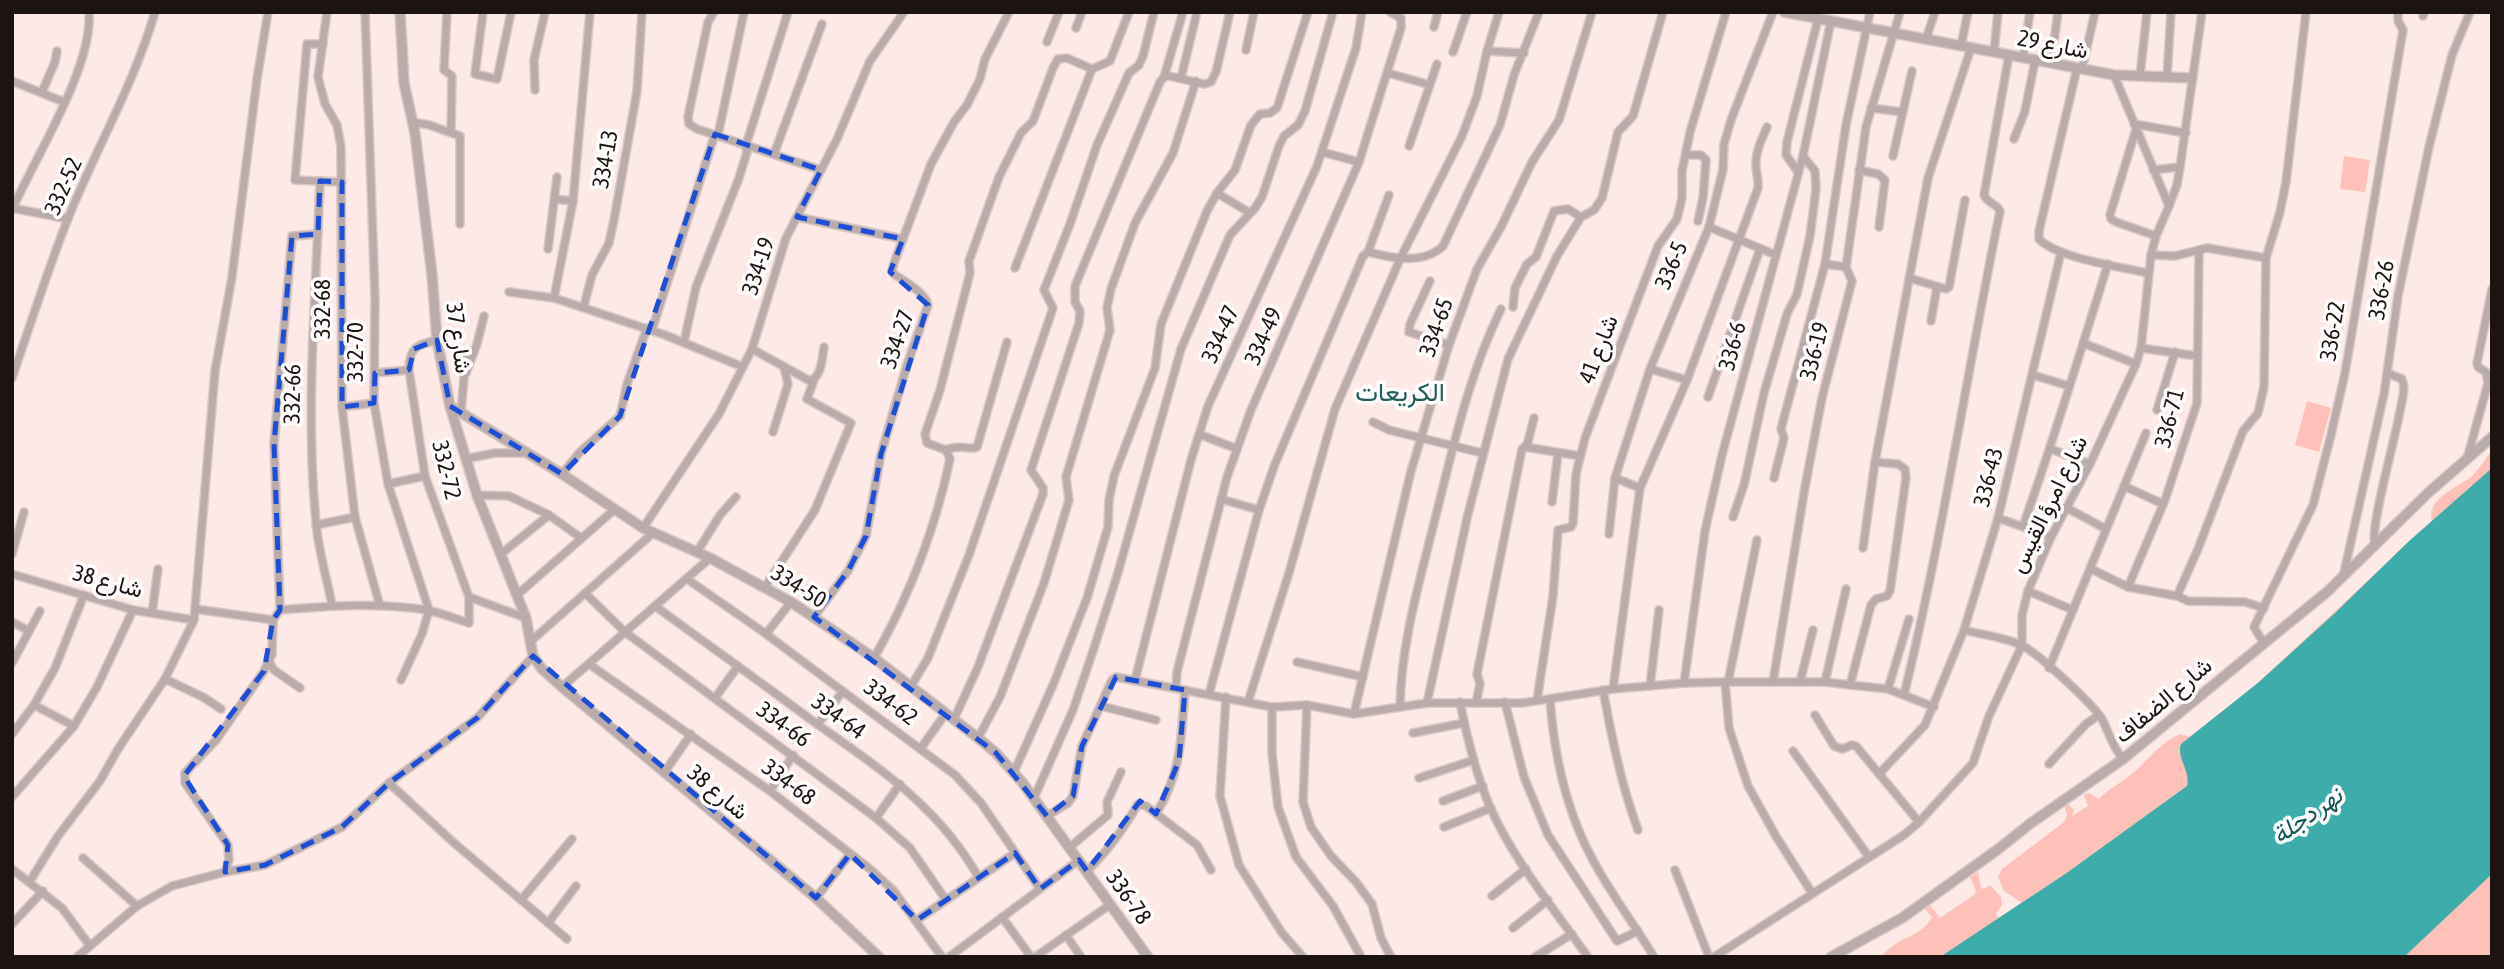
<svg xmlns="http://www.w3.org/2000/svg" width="2504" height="969" font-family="'Asap Condensed',Vazirmatn,sans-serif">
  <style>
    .green { fill: #fdc1b9 }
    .water { fill: #3dacab }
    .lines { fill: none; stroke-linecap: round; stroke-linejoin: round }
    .minor-casing { stroke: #d9c8c5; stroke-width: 10 }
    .tertiary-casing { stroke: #d9c8c5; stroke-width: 12 }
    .minor { stroke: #b9acaa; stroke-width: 7 }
    .tertiary { stroke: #b9acaa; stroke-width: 9 }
    .marked { fill: none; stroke: #1d4ed8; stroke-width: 5; stroke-dasharray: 14 9; stroke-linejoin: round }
    .labels { text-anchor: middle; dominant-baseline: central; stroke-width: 7; stroke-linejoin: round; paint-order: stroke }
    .street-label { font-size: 23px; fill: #1d1311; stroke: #fff }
    .water-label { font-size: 24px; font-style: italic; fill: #125251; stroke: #fff }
    .quarter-label { font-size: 26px; fill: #215c5b; stroke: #fff }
  </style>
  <rect width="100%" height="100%" fill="#fdeae7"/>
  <g class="green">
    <polygon points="2344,156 2370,160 2365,192 2340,189"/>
    <polygon points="2307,401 2331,408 2319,452 2295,445"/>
    <path d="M2492,450V475L2202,782L1993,922L1965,957H1880C1885,953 1889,948 1894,945C1908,935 1923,934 1932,917L1924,908L1930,905L1940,918L1974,895L1976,891L1970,877L1978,872L1981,888L1984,889L1990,885L2001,897L2002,905L1996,913L1998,918L2022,903L2004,891L1998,877L2002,869L2064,822L2067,816L2064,805L2067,803L2074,810L2072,816L2088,806L2084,795L2089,793L2099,799C2107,790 2116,786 2125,779C2146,765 2155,745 2180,734L2190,737L2249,691L2432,521C2425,499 2457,488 2471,477C2480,468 2485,459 2492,450Z"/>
    <polygon points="2492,834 2492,957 2389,957"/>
  </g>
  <path class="water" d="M2492,468V874L2404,957H1940L2068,872L2187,786C2191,771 2176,758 2181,744L2259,682L2334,614L2408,542Z"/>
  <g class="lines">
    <g class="minor-casing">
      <g id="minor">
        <polyline points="327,12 318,77 325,104 337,125 341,147 342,407 355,517 380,606"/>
        <polyline points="365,12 375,298 374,403 388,484 429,610 422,634 401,680"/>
        <polyline points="447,12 444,70 452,76 451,132"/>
        <polyline points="483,12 475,74 497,79 511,12"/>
        <polyline points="590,12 573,201 554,298 665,335 743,367"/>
        <polyline points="714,12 708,22 688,117 689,124 697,129 821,170"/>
        <polyline points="2423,16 2424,12"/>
        <polyline points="1434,27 1438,12"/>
        <polyline points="1076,28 1082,12"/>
        <polyline points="1926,39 1935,12"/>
        <polyline points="1047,42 1059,12"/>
        <polyline points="323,44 307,44 295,180 342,182"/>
        <polyline points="1961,46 1968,12"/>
        <polyline points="1246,50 1254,12"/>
        <polyline points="1487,51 1524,53"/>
        <polyline points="1453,52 1467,12"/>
        <polyline points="1994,52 1998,12"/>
        <polyline points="2023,58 2030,12"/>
        <polyline points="2051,63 2058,12"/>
        <path d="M2077,68L2039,231V239C2057,258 2121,267 2148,273"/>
        <polyline points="1092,69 1110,61 1129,12"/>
        <polyline points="2082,69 2095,12"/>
        <polyline points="1388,73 1430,85"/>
        <polyline points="2140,76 2147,12"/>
        <polyline points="1164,77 1183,12"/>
        <polyline points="2167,77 2171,12"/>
        <polyline points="1181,78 1197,12"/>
        <polyline points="12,81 64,102"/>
        <polyline points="535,90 534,60 545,12"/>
        <polyline points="42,92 55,62 57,51"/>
        <polyline points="1871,108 1902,112"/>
        <polyline points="412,122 429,125 460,136 460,224"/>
        <polyline points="2134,124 2186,133"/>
        <polyline points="2136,129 2110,215 2111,219 2116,222 2156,236"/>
        <polyline points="718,135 744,12"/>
        <polyline points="2014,139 2025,111 2035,61"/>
        <polyline points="1409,146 1437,64"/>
        <polyline points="1322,152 1359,162"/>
        <polyline points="774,154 822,24"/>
        <polyline points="1686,155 1701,155 1706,160 1703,198 1698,221"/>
        <polyline points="1893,156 1912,71"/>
        <polyline points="1859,170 1878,174 1885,180 1879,227"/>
        <polyline points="2153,170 2180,167"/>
        <polyline points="1798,172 1786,155 1787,142 1818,19"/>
        <path d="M320,181C316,295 305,408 316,522C318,550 327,578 332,605"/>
        <polyline points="1217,193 1250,213"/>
        <polyline points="555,199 573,201"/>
        <polyline points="2169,206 2177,185 2180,167 2202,12"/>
        <polyline points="12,208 68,219"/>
        <path d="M12,210C35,157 93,68 89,12"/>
        <polyline points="797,217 903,239"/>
        <polyline points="1709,227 1776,255"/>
        <polyline points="548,249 557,177"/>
        <polyline points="1368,252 1389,195"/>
        <polyline points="2151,255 2175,256 2207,248 2266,258"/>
        <polyline points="1825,264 1846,267"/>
        <polyline points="1015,268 1092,69"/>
        <polyline points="1909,278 1946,289 1949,287 1965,200"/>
        <polyline points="1430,281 1410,324 1409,332 1449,345"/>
        <polyline points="509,292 554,298"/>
        <polyline points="584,306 592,275 609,243 614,220 637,91 642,12"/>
        <polyline points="1513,307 1515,288 1527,264 1536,257 1554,211 1568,209 1581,217"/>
        <polyline points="1931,321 1937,287"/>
        <polyline points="652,330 715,134"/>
        <polyline points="684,342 696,287 739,178 747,152 746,145 788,12"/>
        <path d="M1007,342L977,447C969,451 961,443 946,450L927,443L925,434L940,390L970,273L969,261L999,177L1021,133L1033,121L1053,68L1058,59L1067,58L1092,69"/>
        <polyline points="2083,343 2136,364"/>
        <polyline points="2141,348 2197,356"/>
        <path d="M752,349L810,381C822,376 822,359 824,347"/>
        <polyline points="1650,369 1687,380"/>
        <polyline points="375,373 409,370"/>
        <polyline points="466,373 477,344 484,316"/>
        <polyline points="2033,375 2069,386"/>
        <path d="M12,378C30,326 47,272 67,221C95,150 134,85 155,12"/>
        <polyline points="1708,397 1760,249"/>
        <polyline points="342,407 374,403"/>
        <polyline points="2157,410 2175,352"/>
        <polyline points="461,413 466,355"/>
        <polyline points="1373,422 1389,430 1482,453"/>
        <polyline points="773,432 788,384 784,367"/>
        <polyline points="1199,434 1237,449"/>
        <polyline points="1525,447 1580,456"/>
        <polyline points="2051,449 2090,464"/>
        <polyline points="465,459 495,453 527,453"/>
        <polyline points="2467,459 2488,383 2486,372 2478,367 2477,363 2492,289"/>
        <polyline points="562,474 580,452 620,416 627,384 647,328"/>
        <polyline points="1615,478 1640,488"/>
        <polyline points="1774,478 1784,438 1781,429 1825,264 1846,125 1870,12"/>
        <polyline points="388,484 425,476"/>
        <polyline points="2124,486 2163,504"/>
        <polyline points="477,495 509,496 549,515 581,538"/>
        <polyline points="1221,499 1259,510"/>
        <polyline points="1552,502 1558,453"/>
        <polyline points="2067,508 2106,529"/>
        <polyline points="1733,517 1744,485 1764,393 1787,314 1797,294 1810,236 1816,189 1815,171 1803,156"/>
        <polyline points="1998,518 2051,537"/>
        <polyline points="316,525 355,517"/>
        <path d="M2023,526C2054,440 2080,352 2108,264"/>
        <polyline points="643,528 719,414 752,349 786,238 837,139 870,61 904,12"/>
        <polyline points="1609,534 1615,478 1650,369 1709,227 1723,169 1724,144 1731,120 1773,12"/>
        <path d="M2375,545C2369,530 2396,436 2400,411C2402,400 2406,389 2402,379L2387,373"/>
        <polyline points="1863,548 1875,462 1928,178 1971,48"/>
        <polyline points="697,552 720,515 736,497"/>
        <polyline points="12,554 24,512"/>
        <polyline points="501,554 549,515"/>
        <polyline points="2091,569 2128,587 2177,596 2188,601 2245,602 2264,608"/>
        <polyline points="12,574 133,610 194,620"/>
        <polyline points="2343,577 2384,394 2398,296 2429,147 2452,55 2470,12"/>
        <polyline points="687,579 766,634 955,775 981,803 1040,889"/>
        <polyline points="765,587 815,510 851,423 807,399 814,380"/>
        <polyline points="2128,587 2165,500 2197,403 2199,250"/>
        <polyline points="2028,591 2073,610"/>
        <polyline points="585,593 625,632 876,818 910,848 946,900"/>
        <polyline points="517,595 615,509"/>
        <polyline points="2177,596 2198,549 2243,431 2258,413 2264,387 2266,258 2280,212 2286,182 2306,12"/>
        <polyline points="469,597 526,618"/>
        <path d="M655,606C707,644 759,681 810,719C878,768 936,803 979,878"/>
        <path d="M195,609L273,620L280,610C329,606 379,602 427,610C441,613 456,619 469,623V597L425,476L409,370C409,347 417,345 437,340"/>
        <polyline points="280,610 274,444 292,236 318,234"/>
        <polyline points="152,613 158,569"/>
        <path d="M814,617L848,571L866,536L881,454L907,365L928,305C925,292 905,282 894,274L892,271L894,263L931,164L954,122L967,105L980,79L985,59L1009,12"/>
        <polyline points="12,622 29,631"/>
        <path d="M1964,630C1982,635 2006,637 2023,646C2040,655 2088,700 2100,716C2109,730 2111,746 2123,759"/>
        <polyline points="766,634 791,602"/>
        <polyline points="530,642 653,533"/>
        <polyline points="2263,642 2254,627 2313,505 2331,435 2345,373 2403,30 2398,21 2398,12"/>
        <path d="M874,658C910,595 935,530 950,459L946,450"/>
        <polyline points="269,662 274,670 300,688"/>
        <polyline points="1297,662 1363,677"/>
        <polyline points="12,663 40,611"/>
        <polyline points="589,664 770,791 870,869 893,890 942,957"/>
        <polyline points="2049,668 2146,433"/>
        <polyline points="165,679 203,697 221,709"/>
        <polyline points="1135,680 1191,460 1208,406 1317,166 1356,48 1362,12"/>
        <polyline points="1725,682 1729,728 1748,786 1777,838 1812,893"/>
        <polyline points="1728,682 1757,540"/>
        <polyline points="1773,682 1805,487 1822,398 1852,281 1846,267 1866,127 1900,12"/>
        <polyline points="1800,682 1813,630"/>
        <polyline points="1825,682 1846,589"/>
        <polyline points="1684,683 1705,531 1722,455 1803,156 1831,21"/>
        <polyline points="1850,685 1871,605 1876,599 1887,596 1890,591 1906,478 1905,469 1898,464 1875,462"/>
        <polyline points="911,686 928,658 969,555 1053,308 1044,290 1070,224 1097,145 1129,73 1139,65 1143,56 1154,12"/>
        <polyline points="1650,686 1659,610"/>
        <polyline points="562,687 710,558"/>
        <polyline points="1176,688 1177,672 1227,477 1251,410 1359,162 1401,28 1401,18 1390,12"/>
        <path d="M1613,689L1640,488L1687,380L1758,188C1759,179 1756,174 1756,166C1755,152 1762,139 1767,127"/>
        <polyline points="1888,689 1909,619"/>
        <path d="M1603,690C1612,738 1621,784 1638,830"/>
        <path d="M1209,694L1259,510L1275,464L1363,256L1368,252C1391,258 1424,265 1443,246L1500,125L1514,75L1539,12"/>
        <path d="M1904,695C1943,535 1967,372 2000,211C1997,204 1987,203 1984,195L2009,55"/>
        <polyline points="1226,697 1220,796 1239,865 1282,933 1303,957"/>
        <polyline points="715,698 738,666"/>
        <path d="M1550,699C1554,754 1566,811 1593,860C1610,893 1635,925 1654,957"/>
        <polyline points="1537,700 1553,596 1558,530 1571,527 1573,523 1576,474 1585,438 1658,246 1677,219 1682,198 1682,171 1690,132 1726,12"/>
        <polyline points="1248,702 1289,573 1335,409 1401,257 1462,136 1477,96 1487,51 1499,12"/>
        <path d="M1460,702C1467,738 1476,774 1490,807C1514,861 1554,909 1588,957"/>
        <polyline points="1505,702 1524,777 1548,835 1617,941 1638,931"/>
        <polyline points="1427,703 1468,514 1508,359 1557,256 1581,217 1594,210 1602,198 1618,132 1633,116 1663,12"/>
        <polyline points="1476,703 1480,684 1477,674 1522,449 1527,445 1534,418"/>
        <polyline points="34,705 74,726"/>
        <polyline points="1307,705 1303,802 1311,827 1331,856 1356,882 1372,904 1381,938 1391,957"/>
        <polyline points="1101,706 1156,720"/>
        <polyline points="1272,707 1272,753 1278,807 1296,857 1333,906 1361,957"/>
        <path d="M1400,707C1401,644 1419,584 1434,523C1453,449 1467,379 1501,309"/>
        <polyline points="1354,714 1411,471 1449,345 1477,269 1501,227 1532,162 1559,120 1592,12"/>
        <polyline points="1815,715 1834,746 1842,749 1852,745 1856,746 1919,822"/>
        <polyline points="954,719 978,667 1043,494 1043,488 1031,470 1079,323 1080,311 1075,302 1075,286 1160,82 1164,77 1169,76 1204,84 1211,82 1216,72 1230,12"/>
        <polyline points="818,724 843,691"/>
        <polyline points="1413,733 1464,723"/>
        <polyline points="12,734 34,705 55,668 84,595"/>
        <polyline points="978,738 1000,697 1044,583 1069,500 1066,477 1110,330 1107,308 1111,289 1135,223 1173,153 1196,81"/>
        <polyline points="921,748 946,713"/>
        <polyline points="1793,751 1869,857"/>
        <polyline points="2049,764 2086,724 2099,715"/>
        <polyline points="1014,772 1053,685 1087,598 1108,527 1109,500 1114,476 1155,368 1161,324 1207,211 1217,193 1235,170 1251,125 1260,114 1270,113 1277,108 1308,12"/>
        <polyline points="664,773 691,734"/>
        <polyline points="1879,774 1925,725 1964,630 1998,518 2061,252"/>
        <polyline points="1419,778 1474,760"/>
        <polyline points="389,783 453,842 567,939"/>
        <polyline points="770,791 793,755"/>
        <polyline points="12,797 74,726 97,687 133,610"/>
        <polyline points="1034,798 1073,710 1094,648 1117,576 1181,349 1230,235 1255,208 1262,197 1279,146 1284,136 1298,125 1305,111 1333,12"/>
        <polyline points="1443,801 1483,786"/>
        <path d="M1156,814C1182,772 1181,737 1185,690"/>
        <polyline points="1047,816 1068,803 1073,796 1082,746 1112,680 1116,677 1272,707 1307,705 1354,714 1427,703 1522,703 1613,689 1684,683 1725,682 1825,682 1850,685 1888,689 1934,707"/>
        <polyline points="876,818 900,784"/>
        <polyline points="1444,827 1491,808"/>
        <polyline points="1070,847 1108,815 1107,802 1121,772"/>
        <polyline points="83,858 137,906"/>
        <polyline points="12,869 62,908 90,946"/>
        <polyline points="1675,870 1709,957"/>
        <path d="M1087,871C1108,851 1123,830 1138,804L1146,806L1197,845L1211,870"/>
        <polyline points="225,872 229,860 228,845 185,783 185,773 217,739 264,671 272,654 273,620"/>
        <polyline points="30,881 58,836 100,781 118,749 165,679 194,620 215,371 232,277 257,79 268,12"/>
        <polyline points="1492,896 1526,869"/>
        <polyline points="816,898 850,854"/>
        <polyline points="521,900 572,839"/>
        <polyline points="1002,917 1031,957"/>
        <polyline points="917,920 1015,853"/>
        <polyline points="548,923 576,886"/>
        <polyline points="12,924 43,891"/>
        <polyline points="1513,928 1548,900"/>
        <polyline points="1066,935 1081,957"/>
        <polyline points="77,957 137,906 172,886 225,872 265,865 342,827 389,783 477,718 533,656"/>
        <polyline points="949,957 1079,860"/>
        <polyline points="1035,957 1111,904"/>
        <polyline points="1535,957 1572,934"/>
        <polyline points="1714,957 1904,835 1919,822 1973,763 1989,716 2022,645 2022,615 2028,591 2051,537 2090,464 2136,364 2141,348 2151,255 2156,236 2169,206 2114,75"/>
      </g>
    </g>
    <g class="tertiary-casing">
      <g id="tertiary">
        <polyline points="400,12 404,83 415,133 432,275 437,340 450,406 477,495 526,618 533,656 542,669 562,687 816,898 879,957"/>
        <polyline points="1784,12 2114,75 2192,78"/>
        <polyline points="450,406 562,474 643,528 710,558 791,602 874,658 978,738 996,753 1022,782 1148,957"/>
        <polyline points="1831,957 1902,918 1997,850 2031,823 2123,759 2328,591 2428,493 2492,437"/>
      </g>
    </g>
    <use href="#minor" class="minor"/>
    <use href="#tertiary" class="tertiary"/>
  </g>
  <path class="marked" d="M715,134L821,170L797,217L903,239L890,272L928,305L881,454L866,536L848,571L814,617L996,753L1047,816L1073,796L1082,746L1116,677L1185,690L1179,761L1156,814L1140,801L1087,871L1079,860L1040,889L1015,853L917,920L850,854L816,898L533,656L477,718L389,783L342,827L265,865L225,872L228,845L184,776L264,671L273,620L280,610L274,444L292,236L318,234L320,181L342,182V407L374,403L375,373L409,370L414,349L437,340L450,406L562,474L620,416Z"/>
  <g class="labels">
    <g class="street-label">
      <text transform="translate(2053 44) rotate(11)">شارع 29</text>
      <text transform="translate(605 159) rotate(-80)">334-13</text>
      <text transform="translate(63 186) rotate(-66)">332-52</text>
      <text transform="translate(1671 265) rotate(-67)">336-5</text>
      <text transform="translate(758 266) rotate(-72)">334-19</text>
      <text transform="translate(2381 290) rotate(-80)">336-26</text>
      <text transform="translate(322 309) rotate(-90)">332-68</text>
      <text transform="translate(1436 327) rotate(-71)">334-65</text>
      <text transform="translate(2332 331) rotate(-81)">336-22</text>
      <text transform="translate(1220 334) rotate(-66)">334-47</text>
      <text transform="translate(1263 336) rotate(-66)">334-49</text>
      <text transform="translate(459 338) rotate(82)">شارع 37</text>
      <text transform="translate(897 339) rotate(-71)">334-27</text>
      <text transform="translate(1732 346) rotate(-75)">336-6</text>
      <text transform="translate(1598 349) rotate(-69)">شارع 41</text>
      <text transform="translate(1814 351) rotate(-76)">336-19</text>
      <text transform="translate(355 352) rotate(-90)">332-70</text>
      <text transform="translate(292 394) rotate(-89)">332-66</text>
      <text transform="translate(2169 418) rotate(-76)">336-71</text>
      <text transform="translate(447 470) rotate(76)">332-72</text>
      <text transform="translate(1988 477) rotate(-76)">336-43</text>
      <text transform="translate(2048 504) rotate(-64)">شارع امرؤ القيس</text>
      <text transform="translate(108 581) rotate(15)">شارع 38</text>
      <text transform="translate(799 586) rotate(32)">334-50</text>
      <text transform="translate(2163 700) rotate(-40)">شارع الضفاف</text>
      <text transform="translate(891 702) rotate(37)">334-62</text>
      <text transform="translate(839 716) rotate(36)">334-64</text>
      <text transform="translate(784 724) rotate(36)">334-66</text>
      <text transform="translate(789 782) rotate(37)">334-68</text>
      <text transform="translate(718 792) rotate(40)">شارع 38</text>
      <text transform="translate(1129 897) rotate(55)">336-78</text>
    </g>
    <g class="water-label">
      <text transform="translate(2307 815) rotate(-35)">نهر دجلة</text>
    </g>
    <g class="quarter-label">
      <text x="1400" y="392">الكريعات</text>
    </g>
  </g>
  <rect width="2504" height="969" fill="none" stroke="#1d1311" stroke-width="28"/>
</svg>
